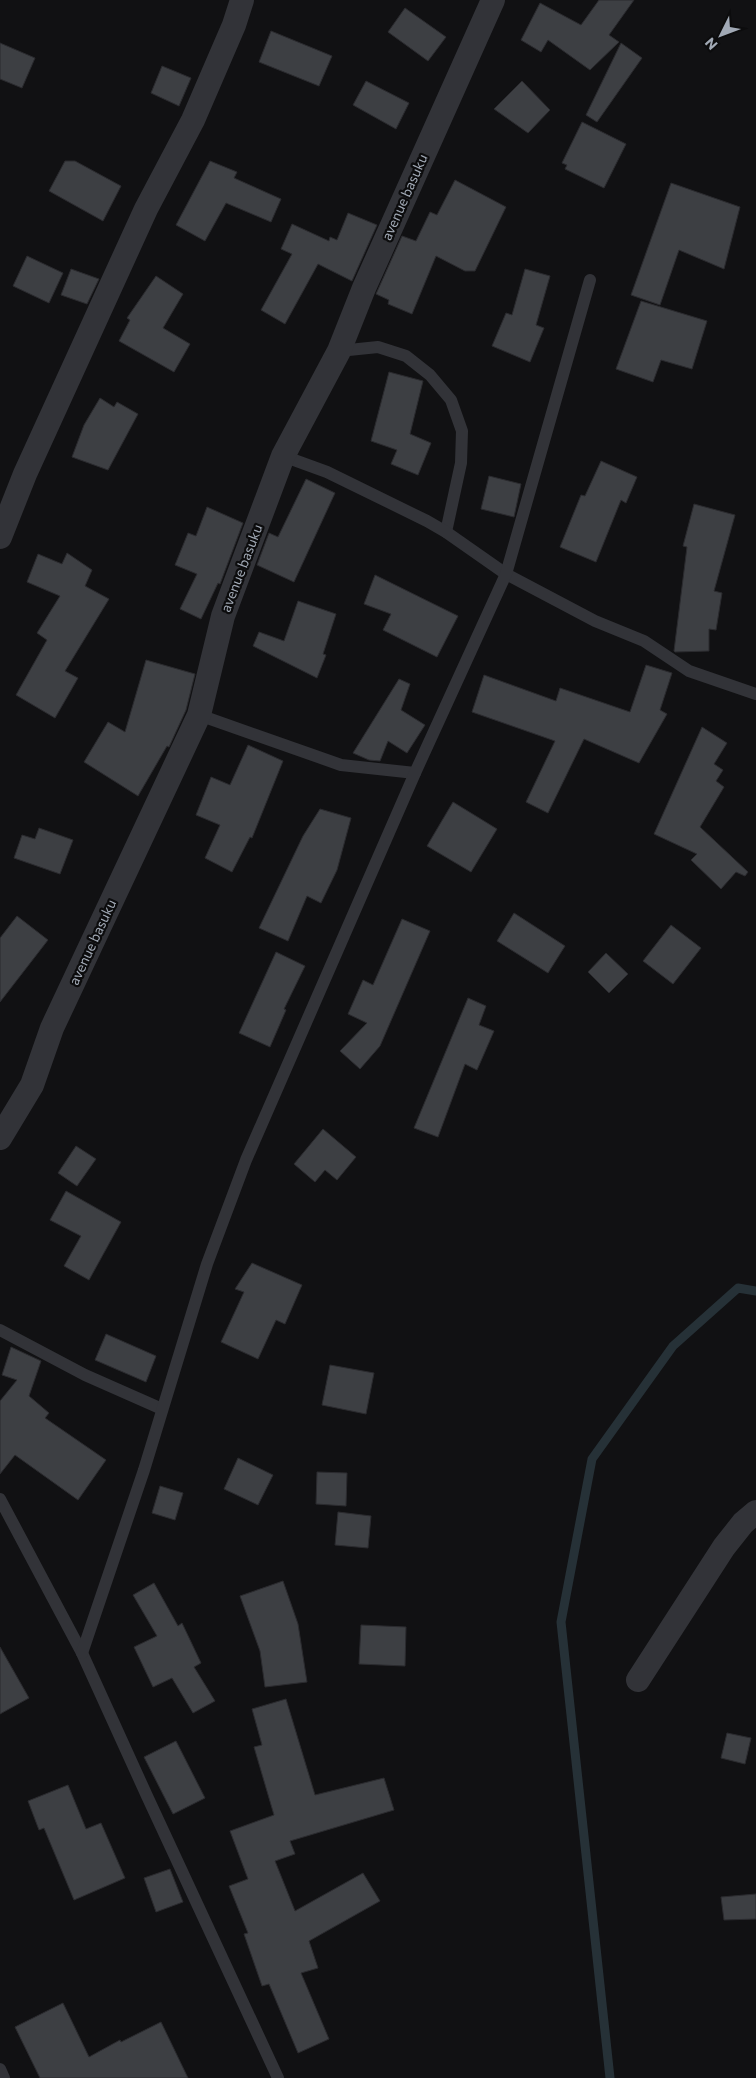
<svg xmlns="http://www.w3.org/2000/svg" width="756" height="2078" font-family="Commissioner,sans-serif">
  <style>
    .lines { fill: none; stroke-linecap: round; stroke-linejoin: round }
    .stream { stroke: #263137; stroke-width: 9 }
    .building { fill: #3d3f43; stroke: #2b2b2f }
    .lane { stroke: #323338; stroke-width: 12 }
    .street { stroke: #323338; stroke-width: 24 }
    .labels { text-anchor: middle; dominant-baseline: central; stroke-width: 4.5; stroke-linejoin: round; paint-order: stroke }
    .street-label { font-size: 14px; fill: #a1a9b5; stroke: #0c0c0d }
  </style>
  <rect width="100%" height="100%" fill="#111113"/>
  <g class="lines">
    <polyline class="stream" points="610,2078 561,1622 592,1459 673,1346 738,1288 756,1291"/>
  </g>
  <g class="building">
    <polygon points="599,0 634,0 609,35 619,42 590,70 548,40 541,52 521,40 540,3 581,25"/>
    <polygon points="405,8 446,37 428,61 388,32"/>
    <polygon points="271,31 332,56 319,86 259,62"/>
    <polygon points="0,43 35,58 22,88 0,79"/>
    <polygon points="621,43 642,58 597,122 586,115"/>
    <polygon points="162,66 191,78 179,106 151,93"/>
    <polygon points="366,81 409,103 396,129 353,105"/>
    <polygon points="522,81 550,110 528,133 494,109"/>
    <polygon points="582,122 626,144 604,188 565,169 567,165 562,163"/>
    <polygon points="65,161 75,161 121,186 103,221 49,191"/>
    <polygon points="210,161 237,172 234,178 281,199 271,222 226,203 205,241 176,225"/>
    <polygon points="455,180 506,207 475,271 465,271 436,256 412,314 388,304 389,300 376,294 402,236 416,241 430,212 437,215"/>
    <polygon points="671,183 740,207 724,269 679,250 660,305 631,295"/>
    <polygon points="348,213 377,225 352,281 318,264 285,324 261,310 292,254 281,249 292,224 329,241 330,237 337,240"/>
    <polygon points="27,256 63,273 49,303 13,286"/>
    <polygon points="71,269 99,279 87,304 61,295"/>
    <polygon points="525,269 550,276 536,325 544,328 530,362 492,346 506,313 512,315"/>
    <polygon points="156,276 183,294 163,328 190,344 174,372 119,341 130,320 127,318"/>
    <polygon points="641,301 707,321 692,369 661,360 653,382 616,369"/>
    <polygon points="389,372 423,381 410,434 431,443 418,475 391,464 397,450 371,441"/>
    <polygon points="100,398 114,407 117,402 138,414 108,470 72,457 84,425"/>
    <polygon points="601,461 637,477 626,503 621,500 596,562 560,547 581,495 585,496"/>
    <polygon points="489,476 521,484 514,517 481,509"/>
    <polygon points="306,479 335,493 294,582 257,565 269,533 278,537"/>
    <polygon points="694,504 735,515 714,591 722,593 716,630 709,629 709,651 675,652 674,651 687,547 683,546"/>
    <polygon points="207,507 243,523 220,584 218,583 201,619 180,609 197,574 175,565 188,533 196,536"/>
    <polygon points="67,553 92,570 85,586 109,599 65,671 78,678 55,718 16,695 47,640 37,633 60,596 27,582 38,554 62,564"/>
    <polygon points="375,575 458,616 437,657 383,630 391,614 364,604"/>
    <polygon points="298,601 336,614 323,654 326,655 317,678 253,646 259,632 284,641"/>
    <polygon points="146,660 195,674 186,710 169,747 167,746 138,796 84,762 108,722 125,732"/>
    <polygon points="646,665 672,673 660,710 667,714 639,763 584,739 548,813 526,802 555,741 472,712 484,675 556,701 560,688 630,712"/>
    <polygon points="399,679 410,684 401,710 425,725 407,753 388,741 380,761 369,760 353,753"/>
    <polygon points="702,727 727,743 714,764 723,770 716,781 724,787 700,827 748,872 745,876 736,872 721,889 691,860 697,854 654,834"/>
    <polygon points="248,745 283,761 252,838 250,837 232,872 205,858 220,825 196,815 211,777 230,785"/>
    <polygon points="453,802 497,829 471,872 427,846"/>
    <polygon points="320,809 351,818 337,870 321,903 307,896 288,941 259,928 303,836"/>
    <polygon points="39,828 73,840 60,874 14,858 22,835 35,839"/>
    <polygon points="514,913 565,946 548,973 497,941"/>
    <polygon points="17,916 48,940 0,1002 0,938"/>
    <polygon points="402,919 430,931 380,1046 360,1069 340,1051 367,1023 348,1014 363,980 373,985"/>
    <polygon points="671,925 701,948 673,984 643,961"/>
    <polygon points="276,952 305,966 284,1009 286,1010 270,1047 239,1033"/>
    <polygon points="606,953 628,974 609,993 588,972"/>
    <polygon points="468,998 486,1006 479,1025 494,1031 477,1070 465,1064 438,1137 414,1128"/>
    <polygon points="323,1129 356,1157 337,1180 325,1170 315,1182 294,1164"/>
    <polygon points="76,1146 96,1159 77,1186 58,1173"/>
    <polygon points="66,1191 121,1222 89,1280 64,1266 81,1236 50,1220"/>
    <polygon points="252,1263 302,1285 285,1324 276,1320 258,1359 221,1342 244,1292 235,1289"/>
    <polygon points="106,1334 156,1356 146,1382 95,1360"/>
    <polygon points="11,1347 41,1361 29,1396 49,1413 45,1418 106,1460 78,1500 15,1455 0,1474 0,1401 17,1380 2,1375"/>
    <polygon points="330,1365 374,1373 366,1414 322,1405"/>
    <polygon points="238,1458 273,1475 258,1505 224,1489"/>
    <polygon points="317,1472 347,1473 346,1506 316,1504"/>
    <polygon points="160,1486 183,1493 175,1520 152,1513"/>
    <polygon points="338,1512 371,1516 368,1548 335,1545"/>
    <polygon points="283,1581 298,1624 307,1682 265,1687 260,1651 240,1596"/>
    <polygon points="154,1583 178,1626 182,1623 201,1663 194,1667 215,1701 193,1713 172,1678 153,1687 134,1647 157,1636 133,1595"/>
    <polygon points="361,1625 406,1627 405,1666 359,1664"/>
    <polygon points="0,1647 29,1698 0,1714"/>
    <polygon points="286,1699 315,1795 384,1778 394,1810 290,1841 295,1854 275,1861 295,1911 363,1873 380,1901 309,1941 318,1968 301,1973 329,2039 298,2053 269,1984 262,1986 244,1934 248,1933 229,1886 248,1879 230,1831 274,1815 254,1747 262,1745 252,1709"/>
    <polygon points="727,1733 751,1738 745,1764 721,1758"/>
    <polygon points="176,1741 205,1798 173,1814 144,1757"/>
    <polygon points="68,1785 86,1829 101,1823 125,1878 74,1900 44,1828 39,1830 28,1801"/>
    <polygon points="170,1869 183,1902 156,1912 144,1878"/>
    <polygon points="756,1894 756,1919 724,1920 721,1897"/>
    <polygon points="63,2003 89,2057 120,2040 121,2042 161,2022 188,2078 40,2078 15,2027"/>
  </g>
  <g class="lines">
    <g class="lane">
      <polyline points="339,351 378,347 406,356 430,375 451,400 462,431 461,463 446,532"/>
      <polyline points="283,456 327,472 427,521 446,532 506,574 595,621 644,641 689,671 756,694"/>
      <polyline points="199,715 341,765 415,773"/>
      <polyline points="0,1330 85,1375 162,1409"/>
      <polyline points="0,1499 82,1653 147,1796 278,2078"/>
      <polyline points="82,1653 144,1470 207,1264 246,1160 415,773 506,574 590,280"/>
      <polyline points="0,2069 4,2078"/>
    </g>
    <g class="street">
      <polyline points="0,537 25,474 146,209 193,120 234,25 242,0"/>
      <polyline points="0,1138 32,1085 52,1028 199,715 223,616 283,456 339,351 364,288 493,0"/>
      <polyline points="638,1680 724,1547 743,1523 756,1512"/>
    </g>
  </g>
  <g class="labels">
    <g class="street-label">
      <text transform="translate(404 197) rotate(-66)">avenue basuku</text>
      <text transform="translate(241 568) rotate(-69)">avenue basuku</text>
      <text transform="translate(92 942) rotate(-65)">avenue basuku</text>
    </g>
  </g>
  <g transform="translate(721 35) rotate(228)" stroke="#0c0c0d" stroke-width="4" paint-order="stroke">
  <path d="M0-4L9 19L0 12L-9 19Z" fill="#a1a9b5"/>
  <text y="-8" font-size="14" font-weight="bold" text-anchor="middle" fill="#a1a9b5">N</text>
  </g>
</svg>
